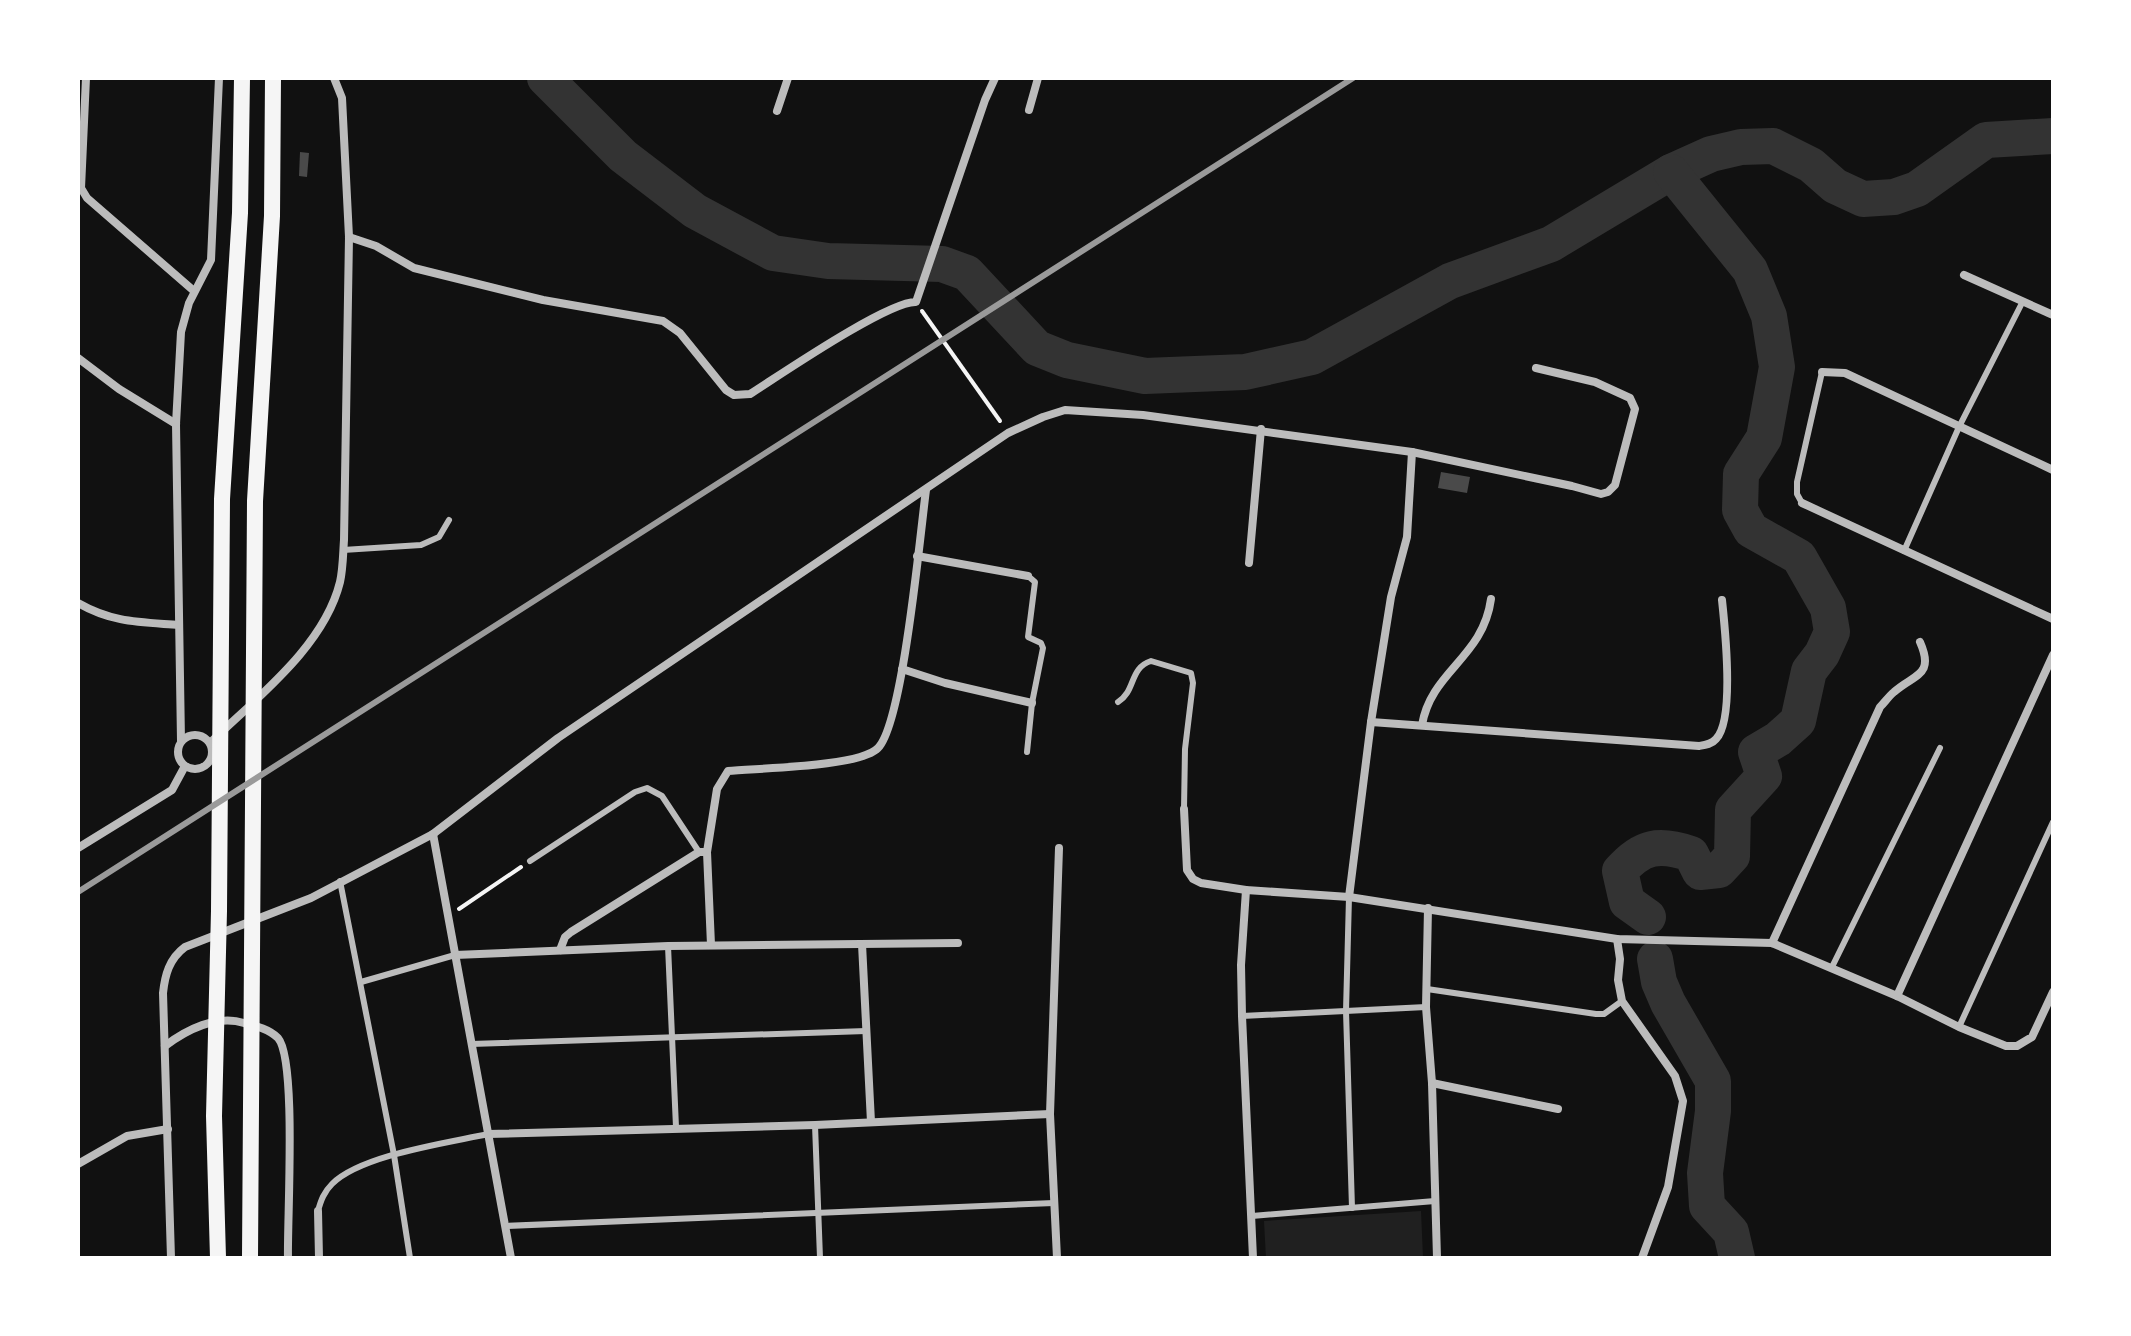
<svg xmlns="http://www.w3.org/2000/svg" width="2131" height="1336" font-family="'Asap Condensed',sans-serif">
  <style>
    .green { fill: #202020 }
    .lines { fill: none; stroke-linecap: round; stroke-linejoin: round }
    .river { stroke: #333; stroke-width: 36 }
    .building { fill: #4a4a4a }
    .path { stroke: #f5f5f5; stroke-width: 4 }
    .service { stroke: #bcbcbc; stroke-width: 6 }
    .minor { stroke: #bcbcbc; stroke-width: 8 }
    .secondary { stroke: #f5f5f5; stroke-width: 16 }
    .rail { stroke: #9a9a9a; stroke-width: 6 }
  </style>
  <rect width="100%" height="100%" fill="#111"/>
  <polygon class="green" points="1421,1211 1423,1258 1266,1258 1264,1221"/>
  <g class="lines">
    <g class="river">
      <polyline points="545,78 623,156 695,211 773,253 828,261 942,264 967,273 1037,348 1067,360 1145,376 1245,372 1312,357 1450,281 1551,244 1671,172 1711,154 1741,147 1773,146 1811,165 1835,186 1863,199 1894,197 1917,189 1986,140 2053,136"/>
      <path d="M1648,917L1627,902L1620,871C1642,846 1659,843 1691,854L1700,872L1719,870L1732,856L1733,810L1764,776L1756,752L1778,739L1798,721L1809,671L1822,654L1832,632L1828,608L1799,557L1751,530L1740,510L1741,474L1764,438L1777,367L1769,316L1750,270L1671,172"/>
      <polyline points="1655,959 1659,982 1668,1003 1713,1081 1713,1111 1705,1173 1707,1206 1731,1232 1737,1258"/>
    </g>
  </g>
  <g class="building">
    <polygon points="300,152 309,153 307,177 299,176"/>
    <polygon points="1441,472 1470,477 1467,493 1438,488"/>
  </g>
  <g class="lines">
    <g class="path">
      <polyline points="922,311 1000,421"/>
      <polyline points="459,909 521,867"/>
    </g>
    <g class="service">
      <polyline points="1802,503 1797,494 1797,482 1822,372"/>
      <polyline points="343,550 421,545 439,537 449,520"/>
      <polyline points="1904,551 1959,427 2023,301"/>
      <path d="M1118,702C1136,691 1129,668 1151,661L1191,673L1193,683L1185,749L1184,809"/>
      <polyline points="1027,752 1032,703 1043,648 1041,643 1028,637 1035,582 1028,576"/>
      <polyline points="530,861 635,792 647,788 662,796 699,852"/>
      <polyline points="340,881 394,1155 410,1258"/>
      <polyline points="1349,897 1346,1011 1352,1208"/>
      <polyline points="668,946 676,1127"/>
      <polyline points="1832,967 1940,748"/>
      <polyline points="361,982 455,955"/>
      <polyline points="1427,989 1596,1014 1604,1014 1622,1001"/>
      <polyline points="1242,1016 1426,1007"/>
      <polyline points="1959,1027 2053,822"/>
      <polyline points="471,1044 866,1031"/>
      <polyline points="815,1125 820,1258"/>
      <path d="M318,1211C321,1200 324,1192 332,1184C361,1155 447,1143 488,1134"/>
      <polyline points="1252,1216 1435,1201"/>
      <polyline points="505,1226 1054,1203"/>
    </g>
    <g class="minor">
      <polyline points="86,78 81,188 87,198 194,291"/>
      <polyline points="1029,110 1038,78"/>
      <polyline points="777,111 788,78"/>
      <path d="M349,237L376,246L414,268L543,300L663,321L680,333L726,390L734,395L750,394C780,375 888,301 916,302L985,100L995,78"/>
      <polyline points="1964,275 2053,315"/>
      <polyline points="78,358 119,389 176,424"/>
      <polyline points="1822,372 1845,373 2053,470"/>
      <polyline points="1802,503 2053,619"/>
      <polyline points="917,556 1028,576"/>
      <polyline points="1249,563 1261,429"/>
      <path d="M78,603C113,623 140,622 179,625"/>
      <polyline points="902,669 945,683 1032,703"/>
      <path d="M1371,722L1699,746C1705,745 1712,744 1716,739C1735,720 1725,628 1722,600"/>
      <path d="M1422,725C1431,671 1483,658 1491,599"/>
      <circle cx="195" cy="752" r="17"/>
      <polyline points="181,741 176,424 181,332 189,303 211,260 219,78"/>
      <path d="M210,743C256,698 324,647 340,582C343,569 343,554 344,540L349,237L342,98L334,78"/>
      <polyline points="1184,809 1187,870 1193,879 1201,883 1246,890 1349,897 1617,939 1772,943 1897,996 1959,1027 2006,1046 2017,1046 2032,1037 2053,992"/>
      <polyline points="433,834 511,1258"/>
      <polyline points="78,848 172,790 185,766"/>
      <polyline points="1246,890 1241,965 1242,1016 1253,1258"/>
      <polyline points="1349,897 1371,722 1391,597 1407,537 1412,452"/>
      <polyline points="1428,908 1426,1007 1432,1083 1437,1258"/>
      <polyline points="1617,939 1620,959 1618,980 1622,1001 1675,1076 1683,1101 1668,1187 1642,1258"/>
      <path d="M1772,943L1880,707C1885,702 1889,696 1894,692C1914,674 1935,676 1920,642"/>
      <polyline points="862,944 871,1122"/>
      <path d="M711,945L707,852L717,789L728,771C758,768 860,767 878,748C903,723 920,535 926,490"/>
      <polyline points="560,950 565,937 571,932 699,852 707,852"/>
      <polyline points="455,955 668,946 958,943"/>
      <polyline points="1897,996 2053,655"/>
      <path d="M165,1046C186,1030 217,1014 244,1023C256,1026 269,1029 278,1038C297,1060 287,1220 288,1258"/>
      <polyline points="1432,1083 1558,1109"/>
      <polyline points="488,1134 815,1125 1050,1114"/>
      <polyline points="78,1164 127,1136 168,1129"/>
      <polyline points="318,1211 319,1258"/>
      <path d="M171,1258L163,993C165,975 169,959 185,947L311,898L433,834L558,738L1008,433L1043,417L1065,410L1143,415L1412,452L1572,486L1601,494L1608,492L1615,485L1635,409L1630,398L1595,382L1536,368"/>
      <polyline points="1057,1258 1050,1114 1059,848"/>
    </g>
    <g class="secondary">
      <polyline points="218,1258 214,1116 219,911 222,499 240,213 242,78"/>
      <polyline points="250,1258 255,501 272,216 273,78"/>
    </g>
    <polyline class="rail" points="78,892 1353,78"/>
  </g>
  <rect width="2131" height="1336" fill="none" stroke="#ffffff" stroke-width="160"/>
</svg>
